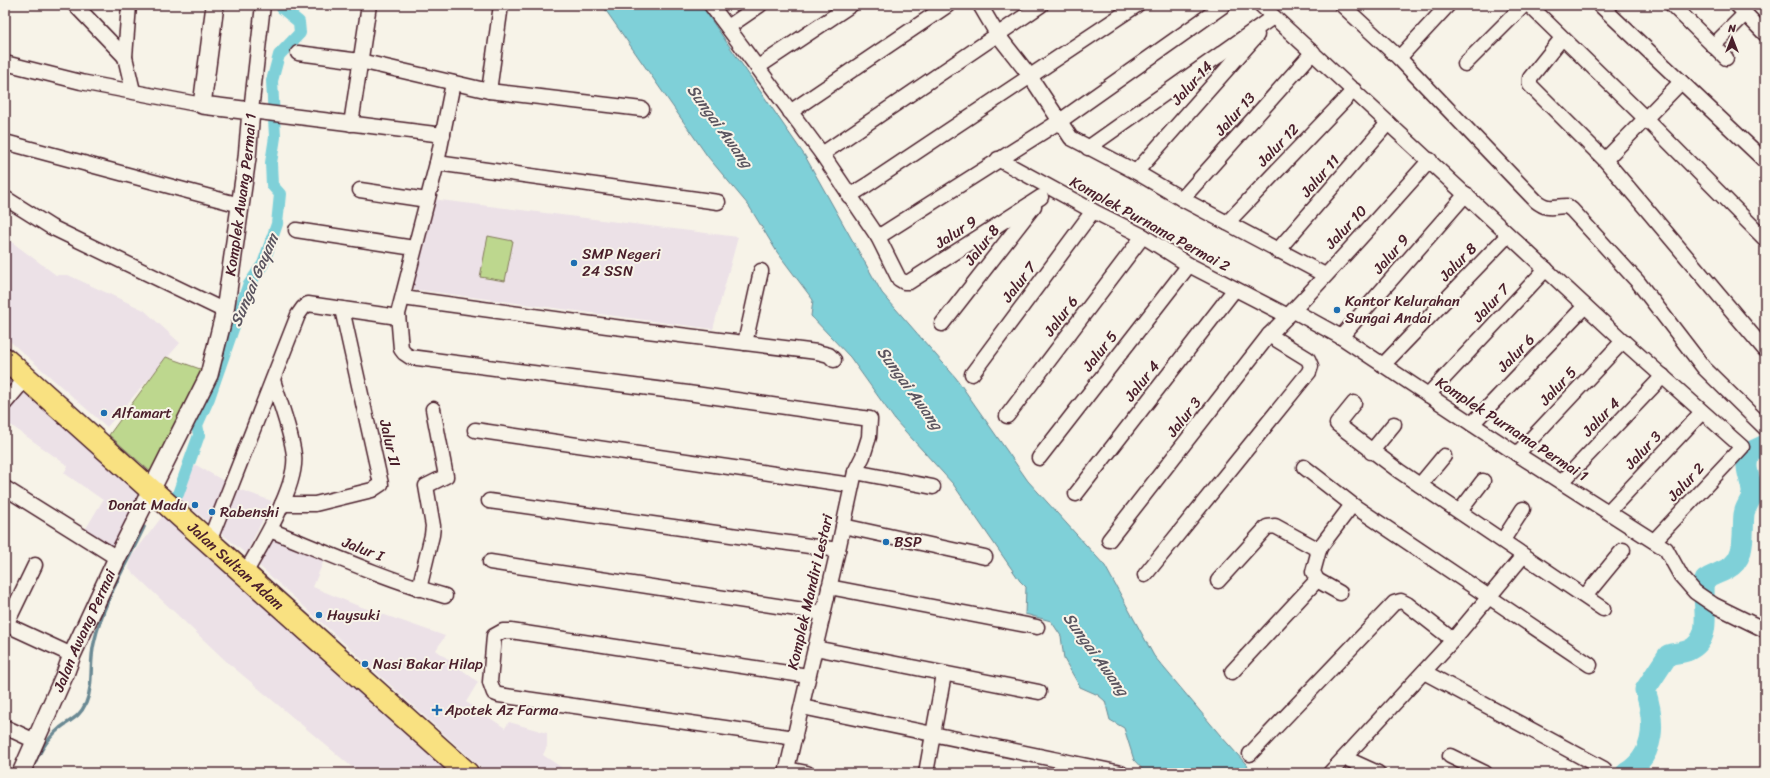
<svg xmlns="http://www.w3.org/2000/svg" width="1770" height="778" font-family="Sriracha,sans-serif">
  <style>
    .built { fill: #ece1e7 }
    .green { fill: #bdd78e; stroke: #847b5c }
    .water { fill: #7fd0d8; stroke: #6a8993 }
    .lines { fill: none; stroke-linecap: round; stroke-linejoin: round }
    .stream { stroke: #6a8993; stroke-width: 3.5 }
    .canal { stroke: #7fd0d8; stroke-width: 12 }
    .river { stroke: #7fd0d8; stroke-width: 21 }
    .minor-casing { stroke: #4a1f2b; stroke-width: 17 }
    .tertiary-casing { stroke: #4a1f2b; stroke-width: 20 }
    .primary-casing { stroke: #4a1f2b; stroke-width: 25 }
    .minor { stroke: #f7f3e8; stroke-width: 14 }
    .tertiary { stroke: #f7f3e8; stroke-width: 17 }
    .primary { stroke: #f9e181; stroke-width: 22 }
    .poi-dot { fill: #1f6fb2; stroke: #f7f3e8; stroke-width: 1.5 }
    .labels { text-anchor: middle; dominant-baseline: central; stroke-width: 4; stroke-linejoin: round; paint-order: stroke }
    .street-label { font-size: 15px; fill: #4a1f2b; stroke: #f7f3e8 }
    .poi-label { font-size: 15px; fill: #4a1f2b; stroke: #f7f3e8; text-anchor: start }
    .water-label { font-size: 16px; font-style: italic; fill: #5a545f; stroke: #f7f3e8 }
  </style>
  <rect width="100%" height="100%" fill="#f7f3e8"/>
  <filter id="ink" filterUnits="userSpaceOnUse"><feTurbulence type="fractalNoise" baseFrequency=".025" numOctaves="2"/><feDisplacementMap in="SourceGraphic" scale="8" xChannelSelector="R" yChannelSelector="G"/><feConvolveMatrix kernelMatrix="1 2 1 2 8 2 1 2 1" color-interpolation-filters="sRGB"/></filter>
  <g filter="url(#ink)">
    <g class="built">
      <polygon points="432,199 738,237 713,329 411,289"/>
      <polygon points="5,237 56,275 68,275 144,310 180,343 107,427 5,337"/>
      <polygon points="5,361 21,375 5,394"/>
      <polygon points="28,381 144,491 115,548 85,530 103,500 64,473 68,466 5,421 5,409"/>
      <polygon points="196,465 238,489 272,501 246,554 177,496 185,478"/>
      <polygon points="169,514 463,773 359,773 227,662 129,569 131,557 161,518"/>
      <polygon points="267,531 328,550 313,587 356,605 445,636 436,650 478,682 466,702 505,728 509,722 547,733 547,746 543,755 561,767 560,773 487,773 254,561"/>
    </g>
    <g class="green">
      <polygon points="488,236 513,241 505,281 480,277"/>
      <polygon points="166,357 203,370 152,473 109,435"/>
    </g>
    <polygon class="water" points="602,5 701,5 805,156 882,293 956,378 1028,481 1105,566 1154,656 1220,735 1254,773 1146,773 1134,760 1124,728 1110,720 1105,701 1098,695 1080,687 1064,659 1061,636 1051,621 1025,614 1026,587 1020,581 953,484 895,420 850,357 811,316 813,300 777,252 749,206 708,157"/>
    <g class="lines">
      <path class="stream" d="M31,773C36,756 47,739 60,728C72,719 79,718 86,703C94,684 89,663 94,643C103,602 126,565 144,527"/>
      <polyline class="canal" points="178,494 199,435 197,425 209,398 248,286 263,264 277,224 280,194 272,185 271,163 275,137 272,81 279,55 300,33 299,22 282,8 282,5"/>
      <path class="river" d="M1626,773C1657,754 1655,720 1645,690L1668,655C1674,653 1683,653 1689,650C1716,637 1700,602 1705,580C1713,574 1718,574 1727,569C1747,559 1742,533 1744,514C1745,506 1753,499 1752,491C1750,474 1743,469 1750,452L1765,445"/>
      <g class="minor-casing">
        <g id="minor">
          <polyline points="75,5 125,57"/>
          <polyline points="129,5 125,57 133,91"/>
          <polyline points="263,5 251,111 443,135"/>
          <polyline points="711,5 822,154 878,237 899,279 904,282 909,282 1041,197"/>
          <polyline points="980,5 997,34 1030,76 1071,138 1136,172 1182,199 1325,275"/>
          <polyline points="1261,5 1623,341 1742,447 1654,541"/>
          <path d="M1342,5L1399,58L1536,201C1549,211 1552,206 1567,206L1572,210L1638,282L1704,368L1765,428"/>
          <polyline points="1529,5 1646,119 1765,239"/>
          <polyline points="1600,5 1765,161"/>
          <polyline points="1672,5 1726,58"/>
          <polyline points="1737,5 1765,34"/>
          <polyline points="728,27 760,5"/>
          <polyline points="1562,38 1530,78 1530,85 1605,160 1765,350"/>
          <polyline points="1713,46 1745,14"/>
          <polyline points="298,53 360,61 489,91 642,109"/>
          <polyline points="1399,58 1448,5"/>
          <polyline points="5,63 81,82 202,105"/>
          <polyline points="1465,64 1524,5"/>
          <polyline points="758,67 851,5"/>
          <polyline points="453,83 437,163 398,314 401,349 404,353 410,357 688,393 870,419 869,437 863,456 855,472 838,550 786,773"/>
          <polyline points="489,91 501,5"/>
          <polyline points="790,112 948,5"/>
          <polyline points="351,124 369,5"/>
          <polyline points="5,142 240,205"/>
          <polyline points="1088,148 1273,17"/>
          <polyline points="822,154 1041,5"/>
          <polyline points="998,159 1093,211 1143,236 1189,265 1288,316"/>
          <polyline points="1605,160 1681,82"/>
          <polyline points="437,163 718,202"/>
          <polyline points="1136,172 1257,35"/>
          <polyline points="360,190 427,200"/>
          <polyline points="849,196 867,185 1137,5"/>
          <polyline points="5,198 51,227 225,311"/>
          <polyline points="1182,199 1313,52"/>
          <polyline points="1227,223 1354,90"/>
          <polyline points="296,230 414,248"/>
          <polyline points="878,237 1060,121 1224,5"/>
          <polyline points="1277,251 1388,123"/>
          <polyline points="403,298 607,326 817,352 829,355 834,360"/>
          <polyline points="1294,311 1341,337 1517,454 1666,549 1681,576 1695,592 1714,605 1765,630"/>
          <polyline points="942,324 1034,206"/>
          <polyline points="1341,337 1466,194"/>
          <polyline points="745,343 761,271"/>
          <polyline points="1383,365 1508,235"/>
          <polyline points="972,374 1093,211"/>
          <polyline points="1428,395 1546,269"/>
          <polyline points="5,403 26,378"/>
          <polyline points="1354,403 1337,424 1399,471 1603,609"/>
          <polyline points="1007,416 1143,236"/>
          <polyline points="1472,424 1585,306"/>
          <polyline points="475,430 851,485"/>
          <polyline points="1371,452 1394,424"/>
          <polyline points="1517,454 1623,341"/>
          <polyline points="1039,458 1189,265"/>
          <polyline points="1304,467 1354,506"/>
          <polyline points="855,472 933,487"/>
          <polyline points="1563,481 1663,376"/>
          <polyline points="1420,485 1444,456"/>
          <polyline points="5,488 117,558"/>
          <polyline points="1076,494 1235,289"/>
          <polyline points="489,501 838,550"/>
          <polyline points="282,504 315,504 372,490 381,484 342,309"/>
          <polyline points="1460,511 1483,481"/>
          <polyline points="1609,511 1702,412"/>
          <polyline points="843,526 985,557"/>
          <path d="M270,530C327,553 385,579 445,596"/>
          <path d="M1109,540L1269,335C1325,279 1377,219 1430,160"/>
          <polyline points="1503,540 1523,509"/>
          <polyline points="209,542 298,315 303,308 308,304 398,317"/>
          <polyline points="490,562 823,613"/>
          <path d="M245,573C261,546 298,485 294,455C291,430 280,404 273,380"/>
          <polyline points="1145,575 1309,372 1311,366 1308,359 1269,335"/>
          <polyline points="1317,580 1340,593"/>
          <polyline points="1218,581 1267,527 1275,526 1319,550 1321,546 1349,509 1354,506 1590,665"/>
          <polyline points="829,587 1037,627"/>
          <polyline points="419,589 432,535 433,526 426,486 446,476 433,409"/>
          <polyline points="1586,595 1623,550"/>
          <polyline points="5,624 72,655"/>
          <polyline points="6,625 35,565"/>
          <polyline points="815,648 1039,692"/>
          <polyline points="1232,672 1317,580 1313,572 1319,550"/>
          <polyline points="1424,672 1604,769"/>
          <polyline points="802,707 1121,773"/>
          <polyline points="5,727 35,741"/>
          <polyline points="795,738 499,695 494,693 490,682 494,636 503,631 511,631 808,676"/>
          <polyline points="1250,754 1394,603 1401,601 1407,604 1453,640 1523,556"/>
          <polyline points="1450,756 1485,773"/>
          <polyline points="1345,758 1378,773"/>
          <polyline points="787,769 807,773"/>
          <polyline points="926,773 944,674"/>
          <polyline points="1330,773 1453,640"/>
        </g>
      </g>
      <g class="tertiary-casing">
        <g id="tertiary">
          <path id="s1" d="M21,773L65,674L72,655L117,558L209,375L225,311L247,158L251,111L202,105L215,5"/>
        </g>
      </g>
      <g class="primary-casing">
        <g id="primary">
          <path id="s2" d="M5,359L467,773"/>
        </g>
      </g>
      <use href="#minor" class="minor"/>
      <use href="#tertiary" class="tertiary"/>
      <use href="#primary" class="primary"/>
    </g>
  </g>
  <g class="poi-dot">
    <circle cx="574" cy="263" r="4"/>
    <circle cx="1337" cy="310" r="4"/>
    <circle cx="104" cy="413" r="4"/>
    <circle cx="195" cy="505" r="4"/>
    <circle cx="212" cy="512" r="4"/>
    <circle cx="886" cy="542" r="4"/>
    <circle cx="319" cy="615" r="4"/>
    <circle cx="365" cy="664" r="4"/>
    <path d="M435 704h4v4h4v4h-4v4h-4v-4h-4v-4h4z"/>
  </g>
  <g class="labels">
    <g class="street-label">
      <text transform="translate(1192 83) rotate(-48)">Jalur 14</text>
      <text transform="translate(1235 114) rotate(-48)">Jalur 13</text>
      <text transform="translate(1278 145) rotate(-46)">Jalur 12</text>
      <text transform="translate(1320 176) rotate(-49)">Jalur 11</text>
      <text stroke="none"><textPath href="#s1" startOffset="624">Komplek Awang Permai 1</textPath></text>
      <text transform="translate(1150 224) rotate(29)">Komplek Purnama Permai 2</text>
      <text transform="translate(1346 227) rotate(-47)">Jalur 10</text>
      <text transform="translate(956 232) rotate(-33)">Jalur 9</text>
      <text transform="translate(982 245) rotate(-52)">Jalur 8</text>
      <text transform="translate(1391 254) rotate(-49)">Jalur 9</text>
      <text transform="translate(1458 262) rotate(-46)">Jalur 8</text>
      <text transform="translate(1019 282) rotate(-53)">Jalur 7</text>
      <text transform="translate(1491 303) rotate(-47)">Jalur 7</text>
      <text transform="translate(1061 316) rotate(-53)">Jalur 6</text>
      <text transform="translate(1100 351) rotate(-52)">Jalur 5</text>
      <text transform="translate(1516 353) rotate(-46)">Jalur 6</text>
      <text transform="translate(1142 381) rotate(-52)">Jalur 4</text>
      <text transform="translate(1558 386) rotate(-47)">Jalur 5</text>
      <text transform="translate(1184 417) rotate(-52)">Jalur 3</text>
      <text transform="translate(1601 417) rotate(-46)">Jalur 4</text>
      <text transform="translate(1512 429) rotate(33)">Komplek Purnama Permai 1</text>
      <text transform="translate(390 443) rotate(77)">Jalur II</text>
      <text transform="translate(1643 450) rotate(-47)">Jalur 3</text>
      <text transform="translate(1686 482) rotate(-47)">Jalur 2</text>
      <text transform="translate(363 549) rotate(21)">Jalur I</text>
      <text stroke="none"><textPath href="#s2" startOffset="310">Jalan Sultan Adam</textPath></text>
      <text transform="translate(810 592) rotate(-77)">Komplek Mandiri Lestari</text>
      <text stroke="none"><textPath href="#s1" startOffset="156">Jalan Awang Permai</textPath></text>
    </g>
    <g class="poi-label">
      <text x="582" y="254">SMP Negeri<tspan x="582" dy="17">24 SSN</tspan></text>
      <text x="1345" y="301">Kantor Kelurahan<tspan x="1345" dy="17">Sungai Andai</tspan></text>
      <text x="112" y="413">Alfamart</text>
      <text x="187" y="505" text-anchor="end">Donat Madu</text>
      <text x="220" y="512">Rabenshi</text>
      <text x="894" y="542">BSP</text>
      <text x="327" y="615">Haysuki</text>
      <text x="373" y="664">Nasi Bakar Hilap</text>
      <text x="445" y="710">Apotek Az Farma</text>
    </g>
    <g class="water-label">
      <text transform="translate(720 126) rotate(54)">Sungai Awang</text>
      <text transform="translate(254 280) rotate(-67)">Sungai Gayam</text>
      <text transform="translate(910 388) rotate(54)">Sungai Awang</text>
      <text transform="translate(1096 654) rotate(54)">Sungai Awang</text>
    </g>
  </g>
  <rect width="1770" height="778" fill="none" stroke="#f7f3e8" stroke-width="20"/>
  <rect x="10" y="10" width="1750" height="758" fill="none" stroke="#4a1f2b" stroke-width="1.5" filter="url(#ink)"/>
  <g transform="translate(1732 38)" stroke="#f7f3e8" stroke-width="3" paint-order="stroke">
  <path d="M0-3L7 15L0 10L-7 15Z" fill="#4a1f2b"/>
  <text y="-6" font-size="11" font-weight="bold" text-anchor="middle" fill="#4a1f2b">N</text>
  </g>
</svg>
